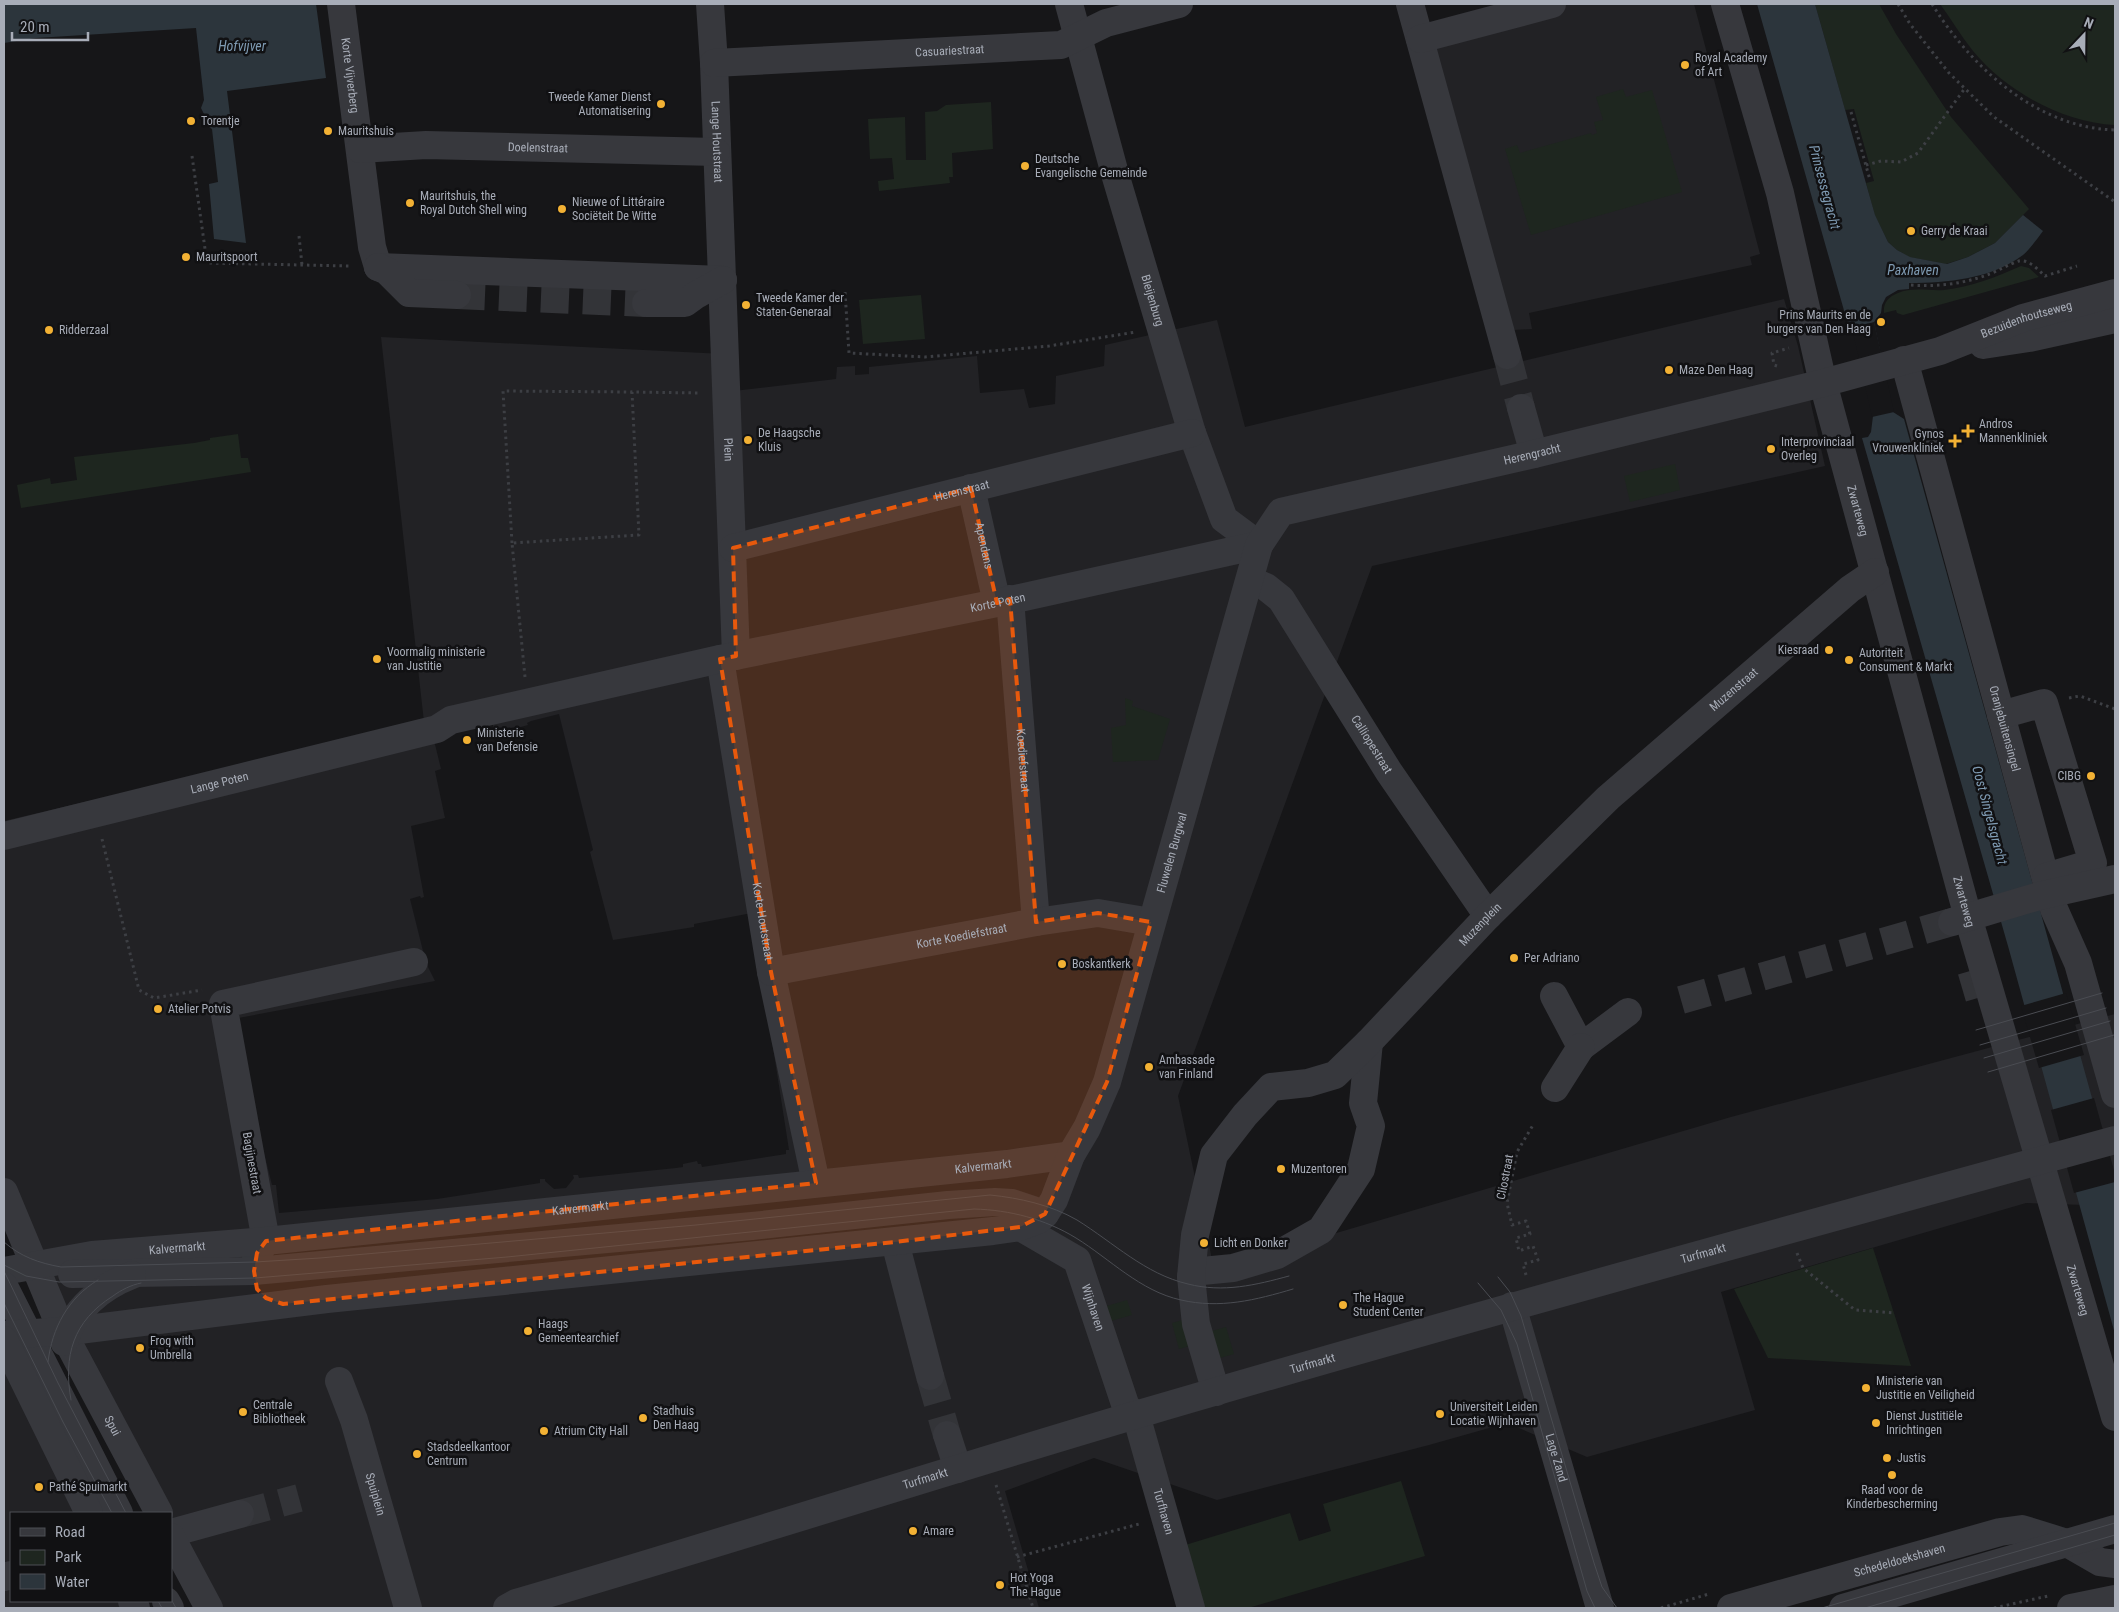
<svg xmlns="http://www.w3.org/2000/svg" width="2119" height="1612" font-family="'Roboto Condensed',sans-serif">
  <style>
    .built { fill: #222225; fill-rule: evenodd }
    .green { fill: #1e261f }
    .water { fill: #2c353c }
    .pier { fill: #161618 }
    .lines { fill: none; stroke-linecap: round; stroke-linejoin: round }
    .minor-tunnel { stroke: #333438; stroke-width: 28; stroke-dasharray: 28 14; stroke-linecap: butt }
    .path { stroke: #3d3f44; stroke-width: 3; stroke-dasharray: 2.5 4; stroke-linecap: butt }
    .minor { stroke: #37383d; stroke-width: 28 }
    .tram { stroke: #4a4c52; stroke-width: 1 }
    .marked { fill: #e8590c; fill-opacity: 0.2; stroke: #e8590c; stroke-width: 4; stroke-dasharray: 10 6; stroke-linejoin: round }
    .poi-dot { fill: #f2b134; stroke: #111113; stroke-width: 2 }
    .labels { text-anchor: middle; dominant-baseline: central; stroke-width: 5; stroke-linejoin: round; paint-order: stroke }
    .street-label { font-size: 12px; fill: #a8adb8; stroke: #111113 }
    .poi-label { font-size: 12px; fill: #a8adb8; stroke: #111113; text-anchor: start }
    .water-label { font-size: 14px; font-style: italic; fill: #7f9bb3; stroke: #111113 }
  </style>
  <rect width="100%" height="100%" fill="#161618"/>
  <g class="built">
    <polygon points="1569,4 1694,4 1760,254 1750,257 1752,265 1529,313 1532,329 1513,330 1431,43"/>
    <path d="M1784,299L1798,346L1825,466L1372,566L1178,1096L1214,1269L1731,1117L2115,1014V1206L2026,1203L1721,1292L1755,1410L1587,1457L1507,1423L1429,1445L1217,1500L1094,1458L1005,1491L1039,1608H217L171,1526V1513L4,1191V821L424,722L381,337L724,354L725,392L836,379L837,367L855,366V375L869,374V367L977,356L980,393L1024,389L1029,408L1055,404L1056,376L1104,366L1105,345L1217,320L1245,427ZM559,714L593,850L590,852L613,940L694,927V924L752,913L789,1150H786V1154L702,1167L701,1164H698L697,1161L683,1164V1167L676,1168L579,1178L578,1175H573L574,1178L566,1188L554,1189L545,1181V1179H540V1183L437,1199L279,1213L276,1185H272L240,1057L233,1019L435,981L426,963L410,899L420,896L421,898L424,897L411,826L445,818L435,771L441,769L432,732L491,717L495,734L528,725L527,723L531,721Z"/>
    <polygon points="4,1350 78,1513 11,1513 11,1601 122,1601 126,1608 4,1608"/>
  </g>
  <g class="green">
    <polygon points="1815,4 1879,4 1896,34 1951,117 2029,209 1995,243 1968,257 1946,264 1909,257 1897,250 1888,242 1875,216 1866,183 1874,181 1854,109 1845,110"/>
    <path d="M1940,4H2115V125C2063,123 2006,91 1973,51C1961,36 1951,19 1940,4Z"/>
    <polygon points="1623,89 1626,97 1652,90 1682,192 1531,235 1505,149 1517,145 1520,153 1591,133 1592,135 1597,133 1594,122 1603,120 1596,97"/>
    <polygon points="991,102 993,149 952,153 953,177 949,177 950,183 879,191 878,181 894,179 892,158 870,159 868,119 905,117 906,160 926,160 925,112 937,111 946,105"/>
    <path d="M2021,266L2029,268L2039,277L1903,315L1897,313L1896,310L1884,313C1883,303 1888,297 1898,293C1911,287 1929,291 1944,290C1971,287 1996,277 2021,266Z"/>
    <polygon points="921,295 925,339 863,344 859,300"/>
    <polygon points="238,434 241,458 248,458 251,472 21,508 17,485 50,478 51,484 77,480 74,457 194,443 210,440 210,438"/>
    <polygon points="1675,464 1680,490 1630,502 1624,476"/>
    <polygon points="1125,698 1133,701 1132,706 1170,719 1158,760 1113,762 1111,728 1126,725"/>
    <polygon points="1873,1248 1911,1366 1768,1358 1734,1289"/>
    <polygon points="1127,1300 1132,1315 1104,1323 1100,1308"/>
    <polygon points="1186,1319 1193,1345 1179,1349 1172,1323"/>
    <polygon points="1226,1327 1234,1354 1220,1358 1212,1331"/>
    <polygon points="1401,1481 1425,1556 1248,1608 1200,1608 1182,1546 1290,1513 1299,1541 1331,1531 1323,1504"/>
  </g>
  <g class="water">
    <polygon points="4,4 316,4 326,78 227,91 246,243 214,239 209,184 218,182 212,129 204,124 206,118 201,108 204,100 196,28 36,38 4,43"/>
    <path d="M1757,4H1815L1875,215L1888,242L1897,250L1910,257L1947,264L1968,257L1995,243L2023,215L2043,231C2037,239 2030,249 2023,255C1991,279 1947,283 1909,283V289L1898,290L1886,297L1882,305L1881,313L1874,322L1893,412L1904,419L2115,1181V1334L2008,946L1862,438L1868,437L1871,432L1873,416L1853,328L1847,321Z"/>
  </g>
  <g class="pier">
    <polygon points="1874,322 1894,412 1872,417 1852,328"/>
    <polygon points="2066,993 2084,1055 2039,1068 2021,1006"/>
    <polygon points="2094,1098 2115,1174 2115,1182 2074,1193 2051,1110"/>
  </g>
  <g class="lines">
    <g class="minor-tunnel">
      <polyline points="457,295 646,303"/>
      <polyline points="1507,355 1521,408"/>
      <polyline points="1962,988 1979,983"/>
      <polyline points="1681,1000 1952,922"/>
      <polyline points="930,1376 947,1435"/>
      <polyline points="240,1514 299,1498"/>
    </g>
    <g class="path">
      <polyline points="1898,4 1910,24 1949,73 1994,117 2115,202"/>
      <path d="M1932,4C1971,67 2037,128 2115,130"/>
      <polyline points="1851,112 1870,180"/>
      <polyline points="192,156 207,263 350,266"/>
      <polyline points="1866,165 1881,161 1901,162 1918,153 1965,88"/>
      <polyline points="299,236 302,265"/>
      <path d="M1911,285C1937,287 1962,284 1987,275C1996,272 2011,263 2019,261C2029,259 2038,270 2045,276L2077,266"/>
      <polyline points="845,292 849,353 925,357 1049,346 1136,332"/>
      <polyline points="1777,366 1774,365 1772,353 1789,348"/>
      <polyline points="512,543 503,391 632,392"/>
      <polyline points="525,677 512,543 639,535 632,392 701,393"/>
      <polyline points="2069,698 2080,696 2115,709"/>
      <polyline points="102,839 139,990 154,998 202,990"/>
      <polyline points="1797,1253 1803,1268 1855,1310 1894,1313"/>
      <polyline points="1526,1275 1523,1264 1538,1260 1533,1246 1519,1251 1516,1238 1530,1234 1526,1221 1512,1225 1507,1203 1517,1152 1533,1125"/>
      <polyline points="996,1485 1033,1608"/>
      <polyline points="1017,1557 1139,1524"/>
      <polyline points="1661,1608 1709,1594"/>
      <polyline points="1994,1608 2048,1596"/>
    </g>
    <g class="minor">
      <path id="s1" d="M341,4L372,247L378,267"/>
      <path id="s2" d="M710,4L714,63L736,656"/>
      <path id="s3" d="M1069,4L1115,174L1192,433L1224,519L1259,545"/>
      <polyline points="1410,4 1507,355"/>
      <path id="s4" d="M1725,4L1780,193L1823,383L1968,917L2115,1417"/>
      <polyline points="1420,39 1552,4"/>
      <path id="s5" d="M714,63L1061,45L1106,23L1179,4"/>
      <path id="s6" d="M360,149L426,145L716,152"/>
      <polyline points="378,267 723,280"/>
      <polyline points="378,267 387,271 409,293 457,295"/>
      <polyline points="646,303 685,303 696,295 723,280"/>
      <polyline points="1983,345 2029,338 2115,319"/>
      <path id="s7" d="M1904,360L2054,909L2078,963L2115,1094"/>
      <polyline points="1521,408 1534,454"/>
      <path id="s8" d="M971,488L997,603"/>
      <path id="s9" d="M733,548L1192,433"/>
      <path id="s10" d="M1250,580L1266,587L1281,599L1389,772L1488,916"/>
      <path id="s11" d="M1010,599L1036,922"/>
      <path id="s12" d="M720,659L771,972L816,1183"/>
      <polyline points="2001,715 2044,703 2093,863 2046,877"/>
      <path id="s13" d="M4,836L437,729L451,720L720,659L997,603L1259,545"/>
      <polyline points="1952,922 2039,896 2115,879"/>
      <path id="s14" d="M771,972L1036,922L1098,913L1151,922"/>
      <polyline points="1554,996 1581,1047 1628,1012"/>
      <polyline points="1555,1088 1581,1047"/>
      <path id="s15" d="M4,1192L62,1331L159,1513"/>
      <path id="s16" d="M1020,1227L1077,1260L1126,1407L1136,1415L1191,1608"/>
      <polyline points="895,1242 930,1376"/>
      <polyline points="256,1256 266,1241 223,1004 414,962"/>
      <path id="s17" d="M4,1271L92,1255L266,1241L1007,1164L1071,1155"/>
      <polyline points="72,1274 254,1271 752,1226 948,1205 995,1202 1012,1203 1045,1214"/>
      <polyline points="1191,1277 1202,1271 1233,1268 1277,1255 1321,1230 1361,1169 1371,1126 1363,1103 1369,1042"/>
      <polyline points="4,1286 119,1513"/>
      <path id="s18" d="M1512,1306L1600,1608"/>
      <path id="s19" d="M4,1335L79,1330L327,1299L993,1231L1020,1227L1038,1220L1045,1214L1054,1200L1071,1155L1087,1128L1107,1082L1259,545L1281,512L1534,454L1823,383L1940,351L2023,318L2115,293"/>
      <polyline points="4,1340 89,1513"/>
      <path d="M64,1342C73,1310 101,1287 132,1275"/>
      <path id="s20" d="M339,1381L354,1420L408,1608"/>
      <path id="s21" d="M1216,1392L1196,1324L1191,1277L1195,1235L1214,1155L1245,1115L1271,1087L1308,1083L1335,1075L1369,1042L1488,916L1608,798L1850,589L1875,572"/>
      <polyline points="947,1435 958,1469"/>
      <polyline points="171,1533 240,1514"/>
      <polyline points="171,1537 209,1608"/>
      <polyline points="4,1577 11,1575"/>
      <polyline points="132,1601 136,1608"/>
      <polyline points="166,1601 170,1608"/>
      <path id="s22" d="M507,1608L516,1603C722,1543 926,1477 1132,1416C1459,1320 1787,1230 2115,1140"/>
      <path id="s23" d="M1731,1608L2000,1532L2022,1529L2067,1543L2100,1562L2115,1564"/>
      <polyline points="1843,1608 2115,1529"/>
      <polyline points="2071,1608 2115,1599"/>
    </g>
    <g class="tram">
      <polyline points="1976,1030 2102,993"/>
      <polyline points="1980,1045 2106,1008"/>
      <polyline points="1984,1058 2110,1021"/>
      <polyline points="1988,1072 2114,1035"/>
      <path d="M4,1242C21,1257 39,1263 61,1267L255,1262L320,1258L696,1225L990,1195C1020,1198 1051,1205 1077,1220C1114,1243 1145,1274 1188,1284C1223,1293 1256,1285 1289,1276"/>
      <path d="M4,1265L26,1276L59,1282L255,1278L507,1257L974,1209C1010,1210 1045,1219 1076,1238C1110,1259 1140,1291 1181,1300C1220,1309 1256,1300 1293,1289"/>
      <polyline points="4,1271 58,1383 126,1513"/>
      <polyline points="1498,1277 1510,1292 1521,1316 1594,1563 1602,1587 1617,1608"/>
      <polyline points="1478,1283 1501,1310 1517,1344 1587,1591 1595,1608"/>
      <polyline points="4,1303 63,1422 112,1513"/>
      <path d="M48,1362C52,1328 68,1298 98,1280"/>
      <path d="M71,1400C63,1356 73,1321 113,1296C121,1290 131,1285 141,1283"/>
      <polyline points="171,1599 176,1608"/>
      <polyline points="158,1601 162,1608"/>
      <polyline points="1822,1608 2115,1523"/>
      <polyline points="1865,1608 2115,1535"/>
    </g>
  </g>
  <path class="marked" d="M971,488L997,603L1010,599L1036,922L1098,913L1151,922L1107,1082L1045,1214L1020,1227L895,1242L283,1304L266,1298L257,1289L254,1271L257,1253L266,1241L816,1183L771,972L720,659L736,656L733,548Z"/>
  <g class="poi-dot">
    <circle cx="1685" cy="65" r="5"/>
    <circle cx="661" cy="104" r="5"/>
    <circle cx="191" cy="121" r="5"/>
    <circle cx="328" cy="131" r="5"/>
    <circle cx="1025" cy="166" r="5"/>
    <circle cx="410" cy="203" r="5"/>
    <circle cx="562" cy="209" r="5"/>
    <circle cx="1911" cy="231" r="5"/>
    <circle cx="186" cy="257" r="5"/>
    <circle cx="746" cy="305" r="5"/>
    <circle cx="1881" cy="322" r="5"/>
    <circle cx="49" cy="330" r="5"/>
    <circle cx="1669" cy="370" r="5"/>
    <path d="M1965.5 423.5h5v5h5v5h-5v5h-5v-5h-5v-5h5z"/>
    <circle cx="748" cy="440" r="5"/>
    <path d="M1952.5 433.5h5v5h5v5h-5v5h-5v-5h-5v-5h5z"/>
    <circle cx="1771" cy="449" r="5"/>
    <circle cx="1829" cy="650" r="5"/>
    <circle cx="377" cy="659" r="5"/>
    <circle cx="1849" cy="660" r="5"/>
    <circle cx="467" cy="740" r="5"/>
    <circle cx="2091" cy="776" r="5"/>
    <circle cx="1514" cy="958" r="5"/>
    <circle cx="1062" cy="964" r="5"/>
    <circle cx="158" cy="1009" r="5"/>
    <circle cx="1149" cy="1067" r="5"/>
    <circle cx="1281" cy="1169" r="5"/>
    <circle cx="1204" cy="1243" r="5"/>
    <circle cx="1343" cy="1305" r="5"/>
    <circle cx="528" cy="1331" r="5"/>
    <circle cx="140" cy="1348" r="5"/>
    <circle cx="1866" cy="1388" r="5"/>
    <circle cx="243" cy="1412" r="5"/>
    <circle cx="1440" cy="1414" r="5"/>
    <circle cx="643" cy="1418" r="5"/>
    <circle cx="1876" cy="1423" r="5"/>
    <circle cx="544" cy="1431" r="5"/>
    <circle cx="417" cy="1454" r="5"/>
    <circle cx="1887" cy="1458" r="5"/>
    <circle cx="1892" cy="1475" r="5"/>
    <circle cx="39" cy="1487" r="5"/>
    <circle cx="913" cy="1531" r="5"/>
    <circle cx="1000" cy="1585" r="5"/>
  </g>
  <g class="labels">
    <g class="street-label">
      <text stroke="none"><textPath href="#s5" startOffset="236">Casuariestraat</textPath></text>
      <text stroke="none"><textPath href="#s1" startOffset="72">Korte Vijverberg</textPath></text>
      <text stroke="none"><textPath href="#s2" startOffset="138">Lange Houtstraat</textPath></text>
      <text stroke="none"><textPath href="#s6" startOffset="178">Doelenstraat</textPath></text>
      <text stroke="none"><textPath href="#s3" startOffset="308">Bleijenburg</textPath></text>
      <text stroke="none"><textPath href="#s19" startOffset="2565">Bezuidenhoutseweg</textPath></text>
      <text stroke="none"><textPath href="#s2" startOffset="446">Plein</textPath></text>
      <text stroke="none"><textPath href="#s19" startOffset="2052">Herengracht</textPath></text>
      <text stroke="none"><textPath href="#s9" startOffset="236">Herenstraat</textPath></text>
      <text stroke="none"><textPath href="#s4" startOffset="524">Zwarteweg</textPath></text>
      <text stroke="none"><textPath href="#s8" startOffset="59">Apendans</textPath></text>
      <text stroke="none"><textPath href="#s13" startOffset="1022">Korte Poten</textPath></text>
      <text stroke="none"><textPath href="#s21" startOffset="952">Muzenstraat</textPath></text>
      <text stroke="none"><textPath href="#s7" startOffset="382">Oranjebuitensingel</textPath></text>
      <text stroke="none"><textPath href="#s10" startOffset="208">Calliopestraat</textPath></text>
      <text stroke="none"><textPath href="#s11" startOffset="162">Koediefstraat</textPath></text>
      <text stroke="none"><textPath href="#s13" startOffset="222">Lange Poten</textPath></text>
      <text stroke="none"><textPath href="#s19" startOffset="1435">Fluwelen Burgwal</textPath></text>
      <text stroke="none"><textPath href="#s4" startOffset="929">Zwarteweg</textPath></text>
      <text stroke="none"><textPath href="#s12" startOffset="266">Korte Houtstraat</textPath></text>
      <text stroke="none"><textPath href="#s21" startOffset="606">Muzenplein</textPath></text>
      <text stroke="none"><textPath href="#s14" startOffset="194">Korte Koediefstraat</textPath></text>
      <text transform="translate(252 1163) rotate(80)">Bagijnestraat</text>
      <text stroke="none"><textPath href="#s17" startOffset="985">Kalvermarkt</textPath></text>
      <text transform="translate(1505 1177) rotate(-79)">Cliostraat</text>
      <text stroke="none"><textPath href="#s17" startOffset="580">Kalvermarkt</textPath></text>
      <text stroke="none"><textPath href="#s17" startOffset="175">Kalvermarkt</textPath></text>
      <text stroke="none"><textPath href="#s22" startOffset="1248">Turfmarkt</textPath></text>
      <text stroke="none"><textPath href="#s4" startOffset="1334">Zwarteweg</textPath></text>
      <text stroke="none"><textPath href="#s16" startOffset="116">Wijnhaven</textPath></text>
      <text stroke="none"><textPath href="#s22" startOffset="842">Turfmarkt</textPath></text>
      <text stroke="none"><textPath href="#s15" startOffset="258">Spui</textPath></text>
      <text stroke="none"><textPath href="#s18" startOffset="158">Lage Zand</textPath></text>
      <text stroke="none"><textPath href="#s22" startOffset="438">Turfmarkt</textPath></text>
      <text stroke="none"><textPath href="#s20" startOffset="119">Spuiplein</textPath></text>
      <text stroke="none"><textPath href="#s16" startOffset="334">Turfhaven</textPath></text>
      <text stroke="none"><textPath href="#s23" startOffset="175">Schedeldoekshaven</textPath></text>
    </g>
    <g class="poi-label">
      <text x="1695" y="58">Royal Academy<tspan x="1695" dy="14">of Art</tspan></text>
      <text x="651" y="97" text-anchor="end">Tweede Kamer Dienst<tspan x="651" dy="14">Automatisering</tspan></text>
      <text x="201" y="121">Torentje</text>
      <text x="338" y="131">Mauritshuis</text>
      <text x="1035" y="159">Deutsche<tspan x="1035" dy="14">Evangelische Gemeinde</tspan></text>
      <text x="420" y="196">Mauritshuis, the<tspan x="420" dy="14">Royal Dutch Shell wing</tspan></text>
      <text x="572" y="202">Nieuwe of Littéraire<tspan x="572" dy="14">Sociëteit De Witte</tspan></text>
      <text x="1921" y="231">Gerry de Kraai</text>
      <text x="196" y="257">Mauritspoort</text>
      <text x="756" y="298">Tweede Kamer der<tspan x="756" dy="14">Staten-Generaal</tspan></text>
      <text x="1871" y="315" text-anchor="end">Prins Maurits en de<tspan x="1871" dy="14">burgers van Den Haag</tspan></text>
      <text x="59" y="330">Ridderzaal</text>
      <text x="1679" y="370">Maze Den Haag</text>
      <text x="1979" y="424">Andros<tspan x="1979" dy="14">Mannenkliniek</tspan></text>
      <text x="758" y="433">De Haagsche<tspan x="758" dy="14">Kluis</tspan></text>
      <text x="1944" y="434" text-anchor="end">Gynos<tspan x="1944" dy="14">Vrouwenkliniek</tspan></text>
      <text x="1781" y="442">Interprovinciaal<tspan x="1781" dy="14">Overleg</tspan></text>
      <text x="1819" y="650" text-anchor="end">Kiesraad</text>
      <text x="387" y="652">Voormalig ministerie<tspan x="387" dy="14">van Justitie</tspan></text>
      <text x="1859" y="653">Autoriteit<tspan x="1859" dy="14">Consument &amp; Markt</tspan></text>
      <text x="477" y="733">Ministerie<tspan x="477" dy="14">van Defensie</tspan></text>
      <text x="2081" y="776" text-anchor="end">CIBG</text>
      <text x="1524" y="958">Per Adriano</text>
      <text x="1072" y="964">Boskantkerk</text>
      <text x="168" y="1009">Atelier Potvis</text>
      <text x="1159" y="1060">Ambassade<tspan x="1159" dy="14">van Finland</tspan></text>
      <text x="1291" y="1169">Muzentoren</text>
      <text x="1214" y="1243">Licht en Donker</text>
      <text x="1353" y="1298">The Hague<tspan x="1353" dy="14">Student Center</tspan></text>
      <text x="538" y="1324">Haags<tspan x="538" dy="14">Gemeentearchief</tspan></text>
      <text x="150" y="1341">Frog with<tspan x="150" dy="14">Umbrella</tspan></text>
      <text x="1876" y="1381">Ministerie van<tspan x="1876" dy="14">Justitie en Veiligheid</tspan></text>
      <text x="253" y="1405">Centrale<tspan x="253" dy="14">Bibliotheek</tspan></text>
      <text x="1450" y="1407">Universiteit Leiden<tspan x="1450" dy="14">Locatie Wijnhaven</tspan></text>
      <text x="653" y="1411">Stadhuis<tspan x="653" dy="14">Den Haag</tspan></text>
      <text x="1886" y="1416">Dienst Justitiële<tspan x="1886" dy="14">Inrichtingen</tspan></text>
      <text x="554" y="1431">Atrium City Hall</text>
      <text x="427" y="1447">Stadsdeelkantoor<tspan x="427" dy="14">Centrum</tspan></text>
      <text x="1897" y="1458">Justis</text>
      <text x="49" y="1487">Pathé Spuimarkt</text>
      <text x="1892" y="1490" text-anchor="middle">Raad voor de<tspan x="1892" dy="14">Kinderbescherming</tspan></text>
      <text x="923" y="1531">Amare</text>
      <text x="1010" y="1578">Hot Yoga<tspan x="1010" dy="14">The Hague</tspan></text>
    </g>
    <g class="water-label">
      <text x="242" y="46">Hofvijver</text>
      <text transform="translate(1825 187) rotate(75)">Prinsessegracht</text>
      <text x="1913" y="270">Paxhaven</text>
      <text transform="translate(1990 815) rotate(75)">Oost Singelsgracht</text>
    </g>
  </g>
  <rect width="2119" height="1612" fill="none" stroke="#a8adb8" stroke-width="10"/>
  <rect x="10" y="1512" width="162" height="90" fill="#111113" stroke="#4d4f55"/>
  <rect x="20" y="1528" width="25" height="8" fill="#37383d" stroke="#4d4f55"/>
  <text x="55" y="1537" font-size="15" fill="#a8adb8">Road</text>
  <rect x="20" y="1550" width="25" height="15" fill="#1e261f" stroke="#4d4f55"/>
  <text x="55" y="1562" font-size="15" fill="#a8adb8">Park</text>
  <rect x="20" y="1574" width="25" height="15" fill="#2c353c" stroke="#4d4f55"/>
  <text x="55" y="1587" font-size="15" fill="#a8adb8">Water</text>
  <g transform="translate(2084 35) rotate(22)" stroke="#111113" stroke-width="4" paint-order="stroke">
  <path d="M0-4L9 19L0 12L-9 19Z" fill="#a8adb8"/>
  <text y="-8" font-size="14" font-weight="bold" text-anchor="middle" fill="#a8adb8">N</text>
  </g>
  <path d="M12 32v8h76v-8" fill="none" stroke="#a8adb8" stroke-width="2.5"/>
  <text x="20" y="32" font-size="15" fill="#a8adb8" stroke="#111113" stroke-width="4" paint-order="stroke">20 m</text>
</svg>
